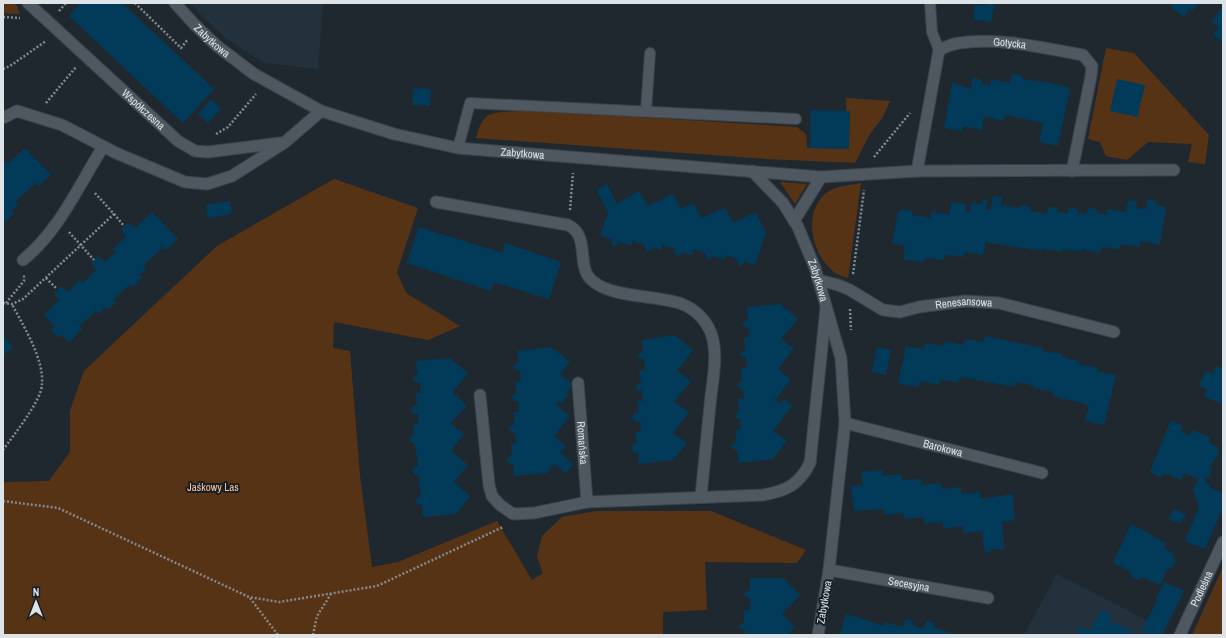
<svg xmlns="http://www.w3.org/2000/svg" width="1226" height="638" font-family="'Archivo Narrow',sans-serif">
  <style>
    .built { fill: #23313c }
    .green { fill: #573316 }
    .building { fill: #023b5a }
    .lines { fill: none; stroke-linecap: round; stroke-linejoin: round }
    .service-casing { stroke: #3c4349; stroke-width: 12 }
    .minor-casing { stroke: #3c4349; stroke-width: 13 }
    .path { stroke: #838a8f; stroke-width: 2.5; stroke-dasharray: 2 2; stroke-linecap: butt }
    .service { stroke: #4f5860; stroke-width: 10 }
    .minor { stroke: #4f5860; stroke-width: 11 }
    .labels { text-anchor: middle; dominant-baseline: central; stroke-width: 4; stroke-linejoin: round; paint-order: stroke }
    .street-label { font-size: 11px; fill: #dde3e7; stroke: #161f25 }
    .park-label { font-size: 11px; fill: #fcc39b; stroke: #161f25 }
  </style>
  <rect width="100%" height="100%" fill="#20282f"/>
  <g class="built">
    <polygon points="190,3 323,3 318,69 264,63 227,39 204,18"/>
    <polygon points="1057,574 1165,630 1162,635 1024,635"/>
  </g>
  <g class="green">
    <polygon points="3,3 17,3 16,4 20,14 3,13"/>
    <polygon points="1106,48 1134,53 1209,135 1205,164 1188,162 1192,144 1148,142 1127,160 1106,156 1100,142 1088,139"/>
    <path d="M846,98L890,101L883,117L870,134L855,163L766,159L476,138C478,131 480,122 487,116C496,110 531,111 543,111L797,127L806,134L807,148L848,149Z"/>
    <polygon points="334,179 418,208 397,272 406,293 460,326 428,340 334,322 333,348 350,351 360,476 372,567 398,562 497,521 532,580 543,573 537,557 542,536 562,517 596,511 711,511 806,550 797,563 705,562 707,610 663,612 663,635 3,635 3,482 49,481 70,452 70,411 84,371 217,246"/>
    <polygon points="780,182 807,184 795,204"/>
    <path d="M861,183L848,278C843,276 837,275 834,272C812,255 802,213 826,193C835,186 850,185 861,183Z"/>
    <polygon points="1223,567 1223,635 1192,635"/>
  </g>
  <g class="building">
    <polygon points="81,3 122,3 214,89 183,123 69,16"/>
    <polygon points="987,3 995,3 991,22 973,19 975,4 986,6"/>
    <polygon points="1174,3 1198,3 1192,11 1189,9 1184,17 1170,7"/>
    <polygon points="1223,6 1223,42 1213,35 1219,27 1211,22"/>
    <polygon points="1012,74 1023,76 1022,79 1050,83 1070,88 1058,146 1039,142 1043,123 1005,115 1004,121 984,117 982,130 963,126 962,131 944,128 952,82 971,89 972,78 983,80 982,84 990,86 991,79 1010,83"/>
    <polygon points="1117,79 1145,85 1141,103 1139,103 1140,105 1138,117 1110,111"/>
    <polygon points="413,88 431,89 430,106 412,105"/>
    <polygon points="211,99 221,109 208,123 198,114"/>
    <polygon points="811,110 850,111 849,149 810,148"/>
    <polygon points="25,148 51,175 38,186 36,183 16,201 18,204 12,210 14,213 5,222 3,220 3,160 8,164"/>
    <polygon points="607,184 617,204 639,191 648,206 673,194 681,209 694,203 701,218 725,208 733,223 756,212 766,233 755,265 745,261 744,264 739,266 737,259 726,255 724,260 714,256 708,261 706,254 694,249 692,255 683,252 682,254 677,256 674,252 675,249 663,245 661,250 652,247 652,250 646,252 645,245 633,241 631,246 620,242 614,247 611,242 612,239 600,236 608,213 597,190"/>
    <polygon points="993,196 1002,197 1001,205 1020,208 1021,205 1031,207 1030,211 1047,214 1048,207 1058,208 1057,212 1067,214 1069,207 1078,209 1078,213 1087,214 1088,208 1097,209 1097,213 1106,215 1107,209 1126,212 1128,200 1137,201 1136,208 1146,209 1147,199 1157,201 1156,205 1166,207 1160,245 1141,241 1140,247 1121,244 1120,249 1102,247 1100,253 1082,249 1081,252 1062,249 1062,252 1042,249 1042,251 986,242 983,255 965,252 964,257 945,255 944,260 925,258 924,262 903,259 905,246 892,243 898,213 902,209 912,211 912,215 930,218 931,211 950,215 951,202 966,204 965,212 970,212 971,203 982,204 983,199 988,200 986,209 991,210"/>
    <polygon points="230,201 232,214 208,218 206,205"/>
    <polygon points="152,212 178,239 166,250 163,247 143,266 146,269 139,275 142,278 133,287 130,284 113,300 116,303 108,309 106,307 98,314 96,311 79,326 82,329 69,342 62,335 59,338 51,330 55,326 44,315 59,300 54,293 61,286 68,292 80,280 83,283 96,270 91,263 98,256 105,262 116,252 113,249 126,237 121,229 128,223 135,228"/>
    <polygon points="419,227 502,253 505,243 561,262 549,299 494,282 491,291 407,263"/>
    <polygon points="780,304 798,319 781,339 794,349 778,369 791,380 775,400 780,404 784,399 792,406 773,431 787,441 773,459 739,463 737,451 731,447 734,443 737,443 735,430 741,430 740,420 734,416 739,411 738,399 744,399 743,389 740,389 737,385 742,381 741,368 747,368 746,358 739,354 745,350 744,338 750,337 748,327 746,328 742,324 748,319 747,307"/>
    <polygon points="675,335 693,350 677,371 691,381 674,402 689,412 673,433 687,443 673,460 639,464 638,452 635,453 631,449 634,444 637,444 635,432 641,432 640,421 636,422 631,418 635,413 639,413 637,401 643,401 642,390 639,391 635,387 641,382 639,370 645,370 644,360 637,356 641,352 643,352 642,340"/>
    <polygon points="3,336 13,347 3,356"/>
    <polygon points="985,336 1043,348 1042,351 1062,354 1062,357 1080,361 1079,364 1098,368 1097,371 1116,375 1104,425 1085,420 1089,405 1053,396 1053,392 1034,388 1035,386 1016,382 1015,387 960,377 958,383 940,379 939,385 920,381 919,387 898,384 906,346 924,349 925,343 944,346 945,341 964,345 965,339 984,342"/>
    <polygon points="551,347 570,362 560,374 573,385 566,392 569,394 562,403 559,401 556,405 570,416 554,436 566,446 560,453 573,464 566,473 554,464 547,473 514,476 513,464 510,464 507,460 509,456 512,456 511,444 516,443 515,433 513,433 509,429 512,425 515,425 513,413 519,412 518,401 515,401 511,398 514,394 517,393 515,381 521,381 520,370 517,371 513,367 516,363 519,363 517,351"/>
    <polygon points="877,347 891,350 886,375 872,372"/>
    <polygon points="450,358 468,373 453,392 467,406 450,423 464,434 451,451 468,465 454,482 470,496 456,514 423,517 422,505 419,505 415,501 418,497 421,497 418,474 416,475 412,471 415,466 418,466 415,444 409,440 411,436 414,436 413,424 419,423 418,414 415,414 411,411 414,405 417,405 416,393 421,393 420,383 417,383 413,379 416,375 418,374 416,361"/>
    <polygon points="1216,366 1223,369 1223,404 1204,397 1207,389 1199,386 1205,371 1213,374"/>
    <polygon points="1171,420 1183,426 1181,432 1190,435 1192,430 1210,437 1209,443 1218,447 1219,453 1210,466 1212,470 1209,477 1205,479 1211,488 1223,493 1223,507 1205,549 1185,541 1199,507 1193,490 1198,479 1184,473 1181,480 1163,473 1161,478 1150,472"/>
    <polygon points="882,470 882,476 902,474 902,480 921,479 922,485 941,483 942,489 961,487 961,494 980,492 981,499 1013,494 1015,520 1002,522 1004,549 991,549 991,552 985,553 982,531 963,533 963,526 943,529 943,522 924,524 924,517 904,519 904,513 884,515 884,509 854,511 851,486 863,485 861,472"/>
    <polygon points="1174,509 1186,514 1180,524 1169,519"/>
    <polygon points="1131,524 1166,543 1164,548 1174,554 1173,557 1176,561 1173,567 1167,569 1160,585 1142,577 1138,580 1131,576 1130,571 1113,563"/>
    <polygon points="750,578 783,578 800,595 782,614 795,627 787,635 745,635 745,630 738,627 744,622 744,610 750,610 750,599 744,595 747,591 750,591"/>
    <polygon points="1164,582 1184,591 1162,635 1149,635 1141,631 1157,601 1155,601"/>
    <polygon points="1101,610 1112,615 1109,620 1133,632 1132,635 1076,635 1080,626 1090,631"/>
    <polygon points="846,614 884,626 885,622 903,627 906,619 913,621 912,625 923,629 926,621 935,623 933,627 957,635 840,635"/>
  </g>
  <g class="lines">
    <g class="service-casing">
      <g id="service">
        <polyline points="930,3 932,32 939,50"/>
        <polyline points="646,111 650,53"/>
        <polyline points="458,148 470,103 796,119"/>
      </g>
    </g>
    <g class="minor-casing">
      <g id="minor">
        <path id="s1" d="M28,3L178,141L195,151L208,152L280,143"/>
        <path id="s2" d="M175,3L194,24L217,46L254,74L321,111L394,134L458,148L821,177L917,171L1174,170"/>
        <polyline points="3,118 17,111 62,125 116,153 185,182 207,184 232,176 284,143 321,111"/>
        <path id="s3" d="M752,171L783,203L798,227L815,268L841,358L845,423L829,570L818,635"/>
        <path id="s4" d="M917,171L939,50C945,47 953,44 959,43C1000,37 1043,48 1083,55L1092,66L1091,76L1072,171"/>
        <path d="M436,202L568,225C592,237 574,268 594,282C614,298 657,295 682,304C695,309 706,320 711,333C719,355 712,382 710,405C707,436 704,466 701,496"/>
        <polyline points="794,221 821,177"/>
        <path d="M23,260C59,231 79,185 103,147"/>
        <path id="s5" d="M818,280L838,285L850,290L883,310L900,312L919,307L965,301L999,303L1114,332"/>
        <path id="s6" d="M578,383L587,502"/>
        <path d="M480,395L489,485L492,496L500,505L513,514L534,513L587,502L763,495C786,491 799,485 810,463L826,308"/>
        <path id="s7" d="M845,423L1042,473"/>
        <path id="s8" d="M829,570L988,598"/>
        <path id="s9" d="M1180,635L1223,542"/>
      </g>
    </g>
    <g class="path">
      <polyline points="135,3 181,48 188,39"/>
      <polyline points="59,11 66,3"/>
      <polyline points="3,17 20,18"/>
      <polyline points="3,69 10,66 46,41"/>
      <polyline points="46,103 76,67"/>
      <polyline points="216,134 228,127 256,94"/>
      <polyline points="874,157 910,113"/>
      <polyline points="570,210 573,173"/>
      <polyline points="114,214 124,226"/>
      <polyline points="69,232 94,260"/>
      <polyline points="853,274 864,190"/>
      <polyline points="46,278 57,289"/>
      <polyline points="3,303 12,304 23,299 114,214 94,192"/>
      <polyline points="6,303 24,281 24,274"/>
      <polyline points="850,309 851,330"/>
      <path d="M3,450C13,436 42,400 42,384C44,358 23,326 12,304"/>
      <polyline points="3,501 58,508 249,597 279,602 377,586 503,527"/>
      <polyline points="250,598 278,635"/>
      <polyline points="313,635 317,616 331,594"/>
    </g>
    <use href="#service" class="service"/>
    <use href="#minor" class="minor"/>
  </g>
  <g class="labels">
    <g class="street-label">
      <text stroke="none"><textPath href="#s2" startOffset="53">Zabytkowa</textPath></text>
      <text stroke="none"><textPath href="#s4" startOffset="195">Gotycka</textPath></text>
      <text stroke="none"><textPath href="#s1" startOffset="157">Współczesna</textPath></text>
      <text stroke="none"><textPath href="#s2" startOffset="390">Zabytkowa</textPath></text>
      <text stroke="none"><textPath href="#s3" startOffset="130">Zabytkowa</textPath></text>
      <text stroke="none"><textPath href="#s5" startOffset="154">Renesansowa</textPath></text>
      <text stroke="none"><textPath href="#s6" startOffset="60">Romańska</textPath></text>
      <text stroke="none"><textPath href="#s7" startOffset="101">Barokowa</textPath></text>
      <text stroke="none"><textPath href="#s8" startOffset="81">Secesyjna</textPath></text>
      <text stroke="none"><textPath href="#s9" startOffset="51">Podleśna</textPath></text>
      <text transform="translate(824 602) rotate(-80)">Zabytkowa</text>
    </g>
    <g class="park-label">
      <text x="213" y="487">Jaśkowy Las</text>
    </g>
  </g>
  <rect width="1226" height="638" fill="none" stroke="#dde3e7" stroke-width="8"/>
  <g transform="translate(36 602)" stroke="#161f25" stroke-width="3" paint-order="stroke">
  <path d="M0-3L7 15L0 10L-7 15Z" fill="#dde3e7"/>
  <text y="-6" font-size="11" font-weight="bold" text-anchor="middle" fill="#dde3e7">N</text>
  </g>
</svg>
